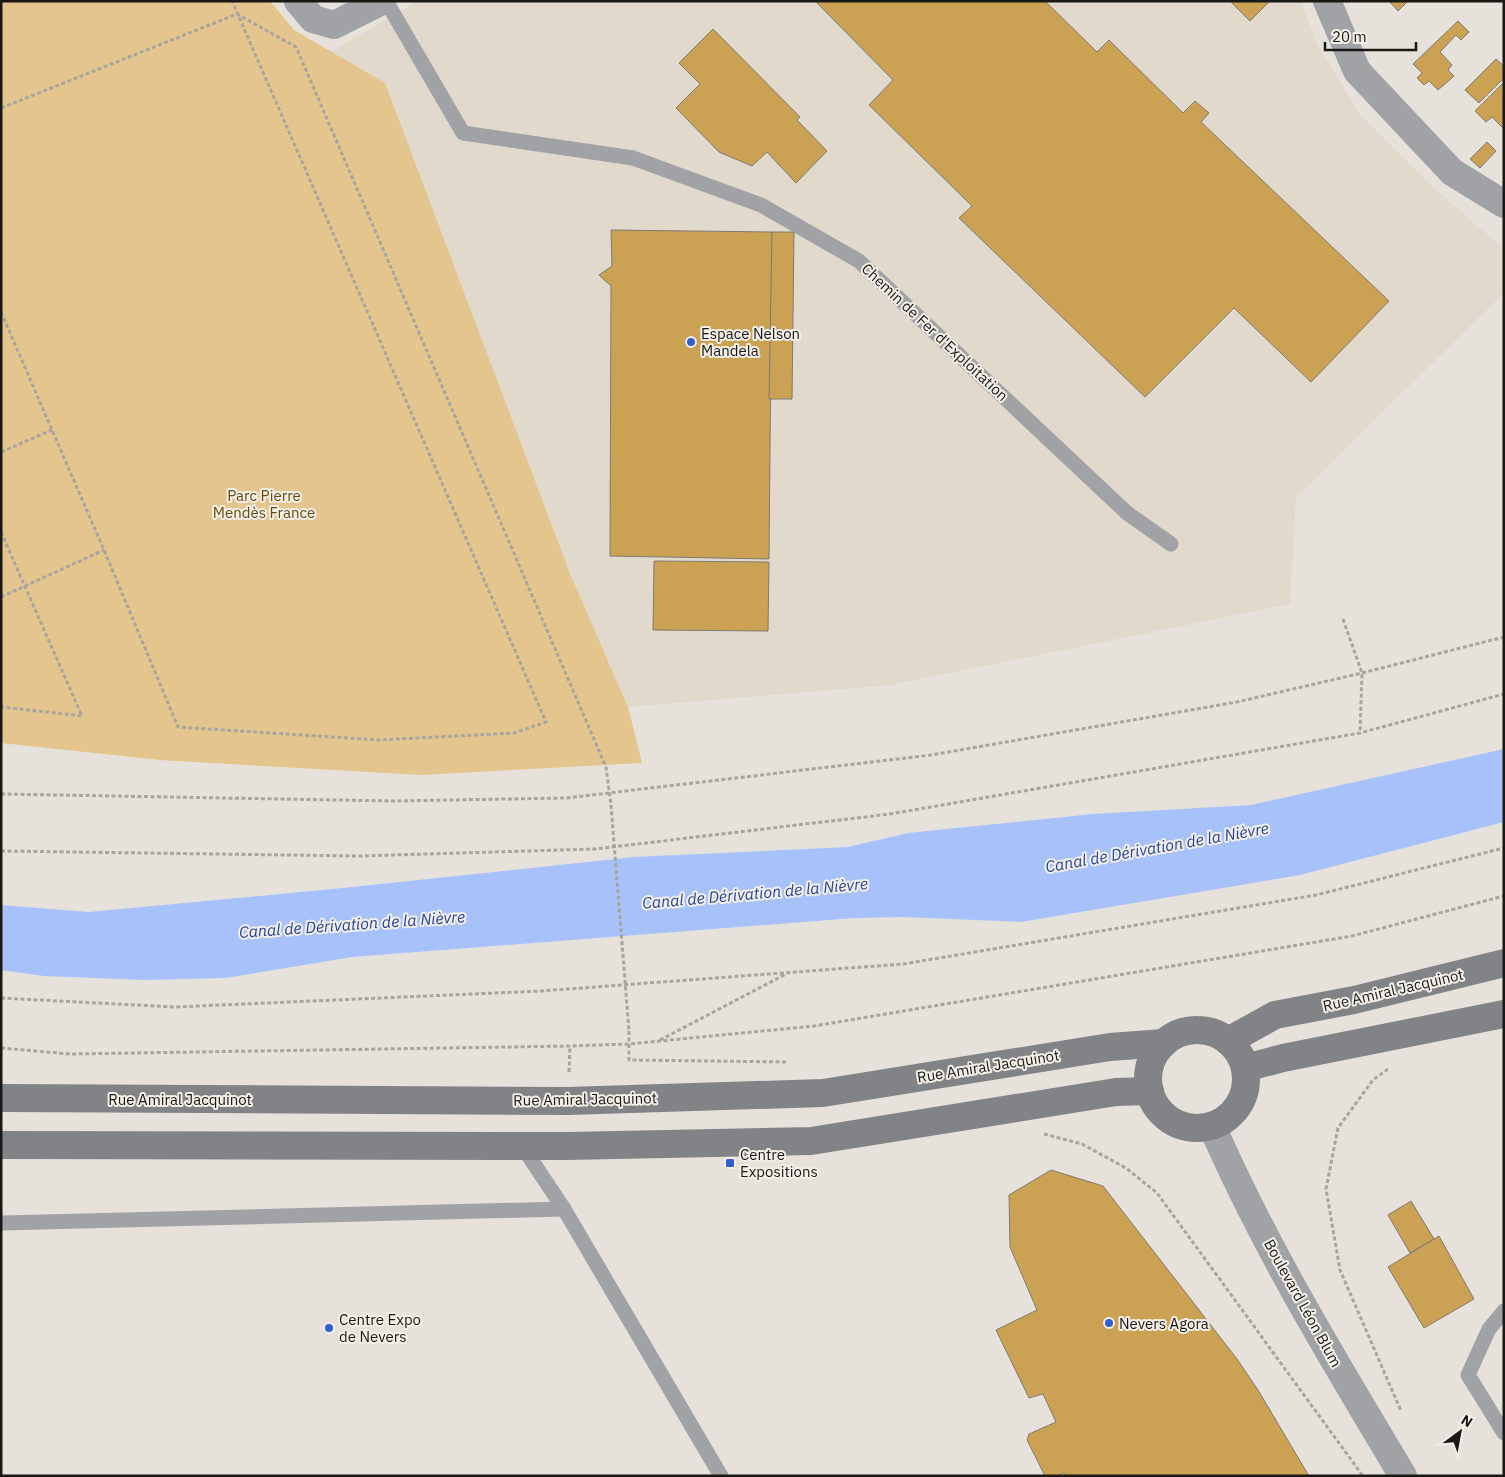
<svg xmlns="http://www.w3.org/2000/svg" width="1505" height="1477" font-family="'IBM Plex Sans',sans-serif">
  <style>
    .built { fill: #e1d9cb }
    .green { fill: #e4c58e }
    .water { fill: #a7c2fb }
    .building { fill: #cba254; stroke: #7e7a74 }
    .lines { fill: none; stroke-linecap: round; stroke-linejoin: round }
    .path { stroke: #a8a59f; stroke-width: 3; stroke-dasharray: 4 2.5; stroke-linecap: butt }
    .service { stroke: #a1a2a5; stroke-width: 15 }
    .minor { stroke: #a1a2a5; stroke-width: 28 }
    .secondary { stroke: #818387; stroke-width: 28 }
    .path-bridge { stroke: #a8a59f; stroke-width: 3; stroke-dasharray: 4 2.5; stroke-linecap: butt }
    .poi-dot { fill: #335ece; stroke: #f3efe8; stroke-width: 2 }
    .labels { text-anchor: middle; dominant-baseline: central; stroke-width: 4; stroke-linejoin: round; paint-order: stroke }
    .street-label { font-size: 15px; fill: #191815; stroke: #f3efe8 }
    .poi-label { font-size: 15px; fill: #191815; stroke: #f3efe8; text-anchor: start }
    .park-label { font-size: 15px; fill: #654a0b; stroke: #f3efe8 }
    .water-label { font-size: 16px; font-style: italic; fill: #254495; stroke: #f3efe8 }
  </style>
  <rect width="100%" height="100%" fill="#e6e2db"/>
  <polygon class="built" points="419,1 1301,1 1316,42 1361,116 1442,195 1504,249 1504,293 1296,497 1290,604 891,685 628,707 571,576 385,84 330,52"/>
  <polygon class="green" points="1,1 270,1 294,30 385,83 571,576 628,707 642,763 421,775 160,760 1,743"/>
  <polygon class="water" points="1504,749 1504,822 1300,875 1021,922 903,917 855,918 352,957 226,978 144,980 44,976 1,970 1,905 89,912 353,887 634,857 848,847 908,833 1093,814 1251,805"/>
  <g class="building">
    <polygon points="819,1 1045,1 1097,52 1109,40 1183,113 1195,101 1209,113 1201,122 1389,301 1311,382 1234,308 1145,397 959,218 972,206 869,105 893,80 817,3"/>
    <polygon points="1230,1 1270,1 1250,21"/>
    <polygon points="1389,1 1408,1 1398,11"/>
    <polygon points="1458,21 1469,32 1461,40 1456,35 1440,52 1452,65 1448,70 1454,76 1438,90 1429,81 1424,85 1417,78 1422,73 1413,64"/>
    <polygon points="713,29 800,117 797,120 827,151 796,183 767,152 752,166 719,152 676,108 700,84 679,63"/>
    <polygon points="1496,59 1504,66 1504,78 1479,103 1465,90"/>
    <polygon points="1502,84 1504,86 1504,129 1492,117 1486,122 1475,111"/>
    <polygon points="1487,142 1496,151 1480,168 1470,159"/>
    <polygon points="611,230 772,232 769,559 610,556 611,286 599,275 612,266"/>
    <polygon points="772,232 794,232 792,399 769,399"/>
    <polygon points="654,561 769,562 768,631 653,630"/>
    <polygon points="1051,1170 1103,1186 1237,1359 1258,1390 1309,1476 1066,1476 1064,1473 1057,1476 1045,1476 1027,1440 1029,1434 1056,1422 1043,1394 1029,1398 996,1330 1037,1310 1010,1247 1009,1195"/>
    <polygon points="1411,1201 1434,1239 1410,1253 1388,1215"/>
    <polygon points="1439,1236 1474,1299 1424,1328 1388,1267"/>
  </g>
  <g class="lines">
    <g class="path">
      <polyline points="1,108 237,14 296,47 606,767 611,805"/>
      <polyline points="1,312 104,550 178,727 379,740 514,733 546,722 232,1"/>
      <polyline points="1,452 52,430"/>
      <polyline points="1,532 82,716 1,707"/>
      <polyline points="1,597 104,550"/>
      <polyline points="1343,619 1362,673 1360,733"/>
      <polyline points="1,794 393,801 566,798 931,755 1237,702 1362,673 1504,637"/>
      <polyline points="1,851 359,856 595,849 890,814 1360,733 1504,694"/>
      <polyline points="1,998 175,1007 541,991 903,964 1316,895 1504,848"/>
      <polyline points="629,1031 629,1060 787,1062"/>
      <polyline points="660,1040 786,974"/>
      <polyline points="1,1048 70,1054 570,1046 629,1044 814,1026 1352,936 1504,896"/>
      <polyline points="1388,1069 1373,1080 1338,1128 1326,1189 1340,1270 1401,1411"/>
      <polyline points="569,1072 570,1046"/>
      <polyline points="1044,1134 1082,1144 1126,1168 1157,1193 1363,1476"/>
    </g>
    <g class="service">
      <polyline points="386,1 463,133 633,158 761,205 859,261 1127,513 1171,544"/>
      <polyline points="522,1146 564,1209 721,1476"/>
      <polyline points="1,1223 564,1209"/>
      <polyline points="1504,1311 1489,1329 1468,1375 1504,1433"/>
    </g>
    <g class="minor">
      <polyline points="298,1 313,19 334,25 382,1"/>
      <polyline points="1327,1 1357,71 1452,172 1504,204"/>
      <path d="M1212,1126C1265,1248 1335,1362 1403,1476"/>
    </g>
    <g class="secondary">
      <circle cx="1197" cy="1079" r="49"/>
      <polyline points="1228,1041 1275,1015 1354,1000 1504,963"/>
      <polyline points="1245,1068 1283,1058 1504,1014"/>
      <polyline points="1,1098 568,1101 823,1093 1110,1047 1164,1043"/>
      <polyline points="1,1145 567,1146 811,1141 1116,1092 1150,1091"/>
    </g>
    <polyline class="path-bridge" points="611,805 629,1031"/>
  </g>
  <g class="poi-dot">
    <circle cx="691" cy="342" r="5"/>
    <rect x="725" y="1158" width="10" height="10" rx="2.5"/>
    <circle cx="1109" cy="1323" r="5"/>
    <circle cx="329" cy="1328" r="5"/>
  </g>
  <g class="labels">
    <g class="street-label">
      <text transform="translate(935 332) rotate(43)">Chemin de Fer d'Exploitation</text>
      <text transform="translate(1393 990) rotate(-13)">Rue Amiral Jacquinot</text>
      <text transform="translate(988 1066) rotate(-9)">Rue Amiral Jacquinot</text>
      <text x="180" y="1099">Rue Amiral Jacquinot</text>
      <text transform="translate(585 1099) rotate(-1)">Rue Amiral Jacquinot</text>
      <text transform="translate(1303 1303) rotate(61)">Boulevard Léon Blum</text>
    </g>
    <g class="poi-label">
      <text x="701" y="333">Espace Nelson<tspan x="701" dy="17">Mandela</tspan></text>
      <text x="740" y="1154">Centre<tspan x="740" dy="17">Expositions</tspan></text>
      <text x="339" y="1319">Centre Expo<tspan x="339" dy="17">de Nevers</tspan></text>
      <text x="1119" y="1323">Nevers Agora</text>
    </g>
    <g class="park-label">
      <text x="264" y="495">Parc Pierre<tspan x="264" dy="17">Mendès France</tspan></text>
    </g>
    <g class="water-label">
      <text transform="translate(1157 847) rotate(-10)">Canal de Dérivation de la Nièvre</text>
      <text transform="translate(755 893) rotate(-5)">Canal de Dérivation de la Nièvre</text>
      <text transform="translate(352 924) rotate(-4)">Canal de Dérivation de la Nièvre</text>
    </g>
  </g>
  <rect width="1505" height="1477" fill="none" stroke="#191815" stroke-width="5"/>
  <g transform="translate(1460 1432) rotate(32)" stroke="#f3efe8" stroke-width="4" paint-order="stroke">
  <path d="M0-4L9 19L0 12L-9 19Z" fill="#191815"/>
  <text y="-8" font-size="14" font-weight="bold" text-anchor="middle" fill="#191815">N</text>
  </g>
  <path d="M1325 42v8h91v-8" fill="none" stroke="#191815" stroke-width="2.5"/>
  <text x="1332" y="42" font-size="15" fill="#191815" stroke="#f3efe8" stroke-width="4" paint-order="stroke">20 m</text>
</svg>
